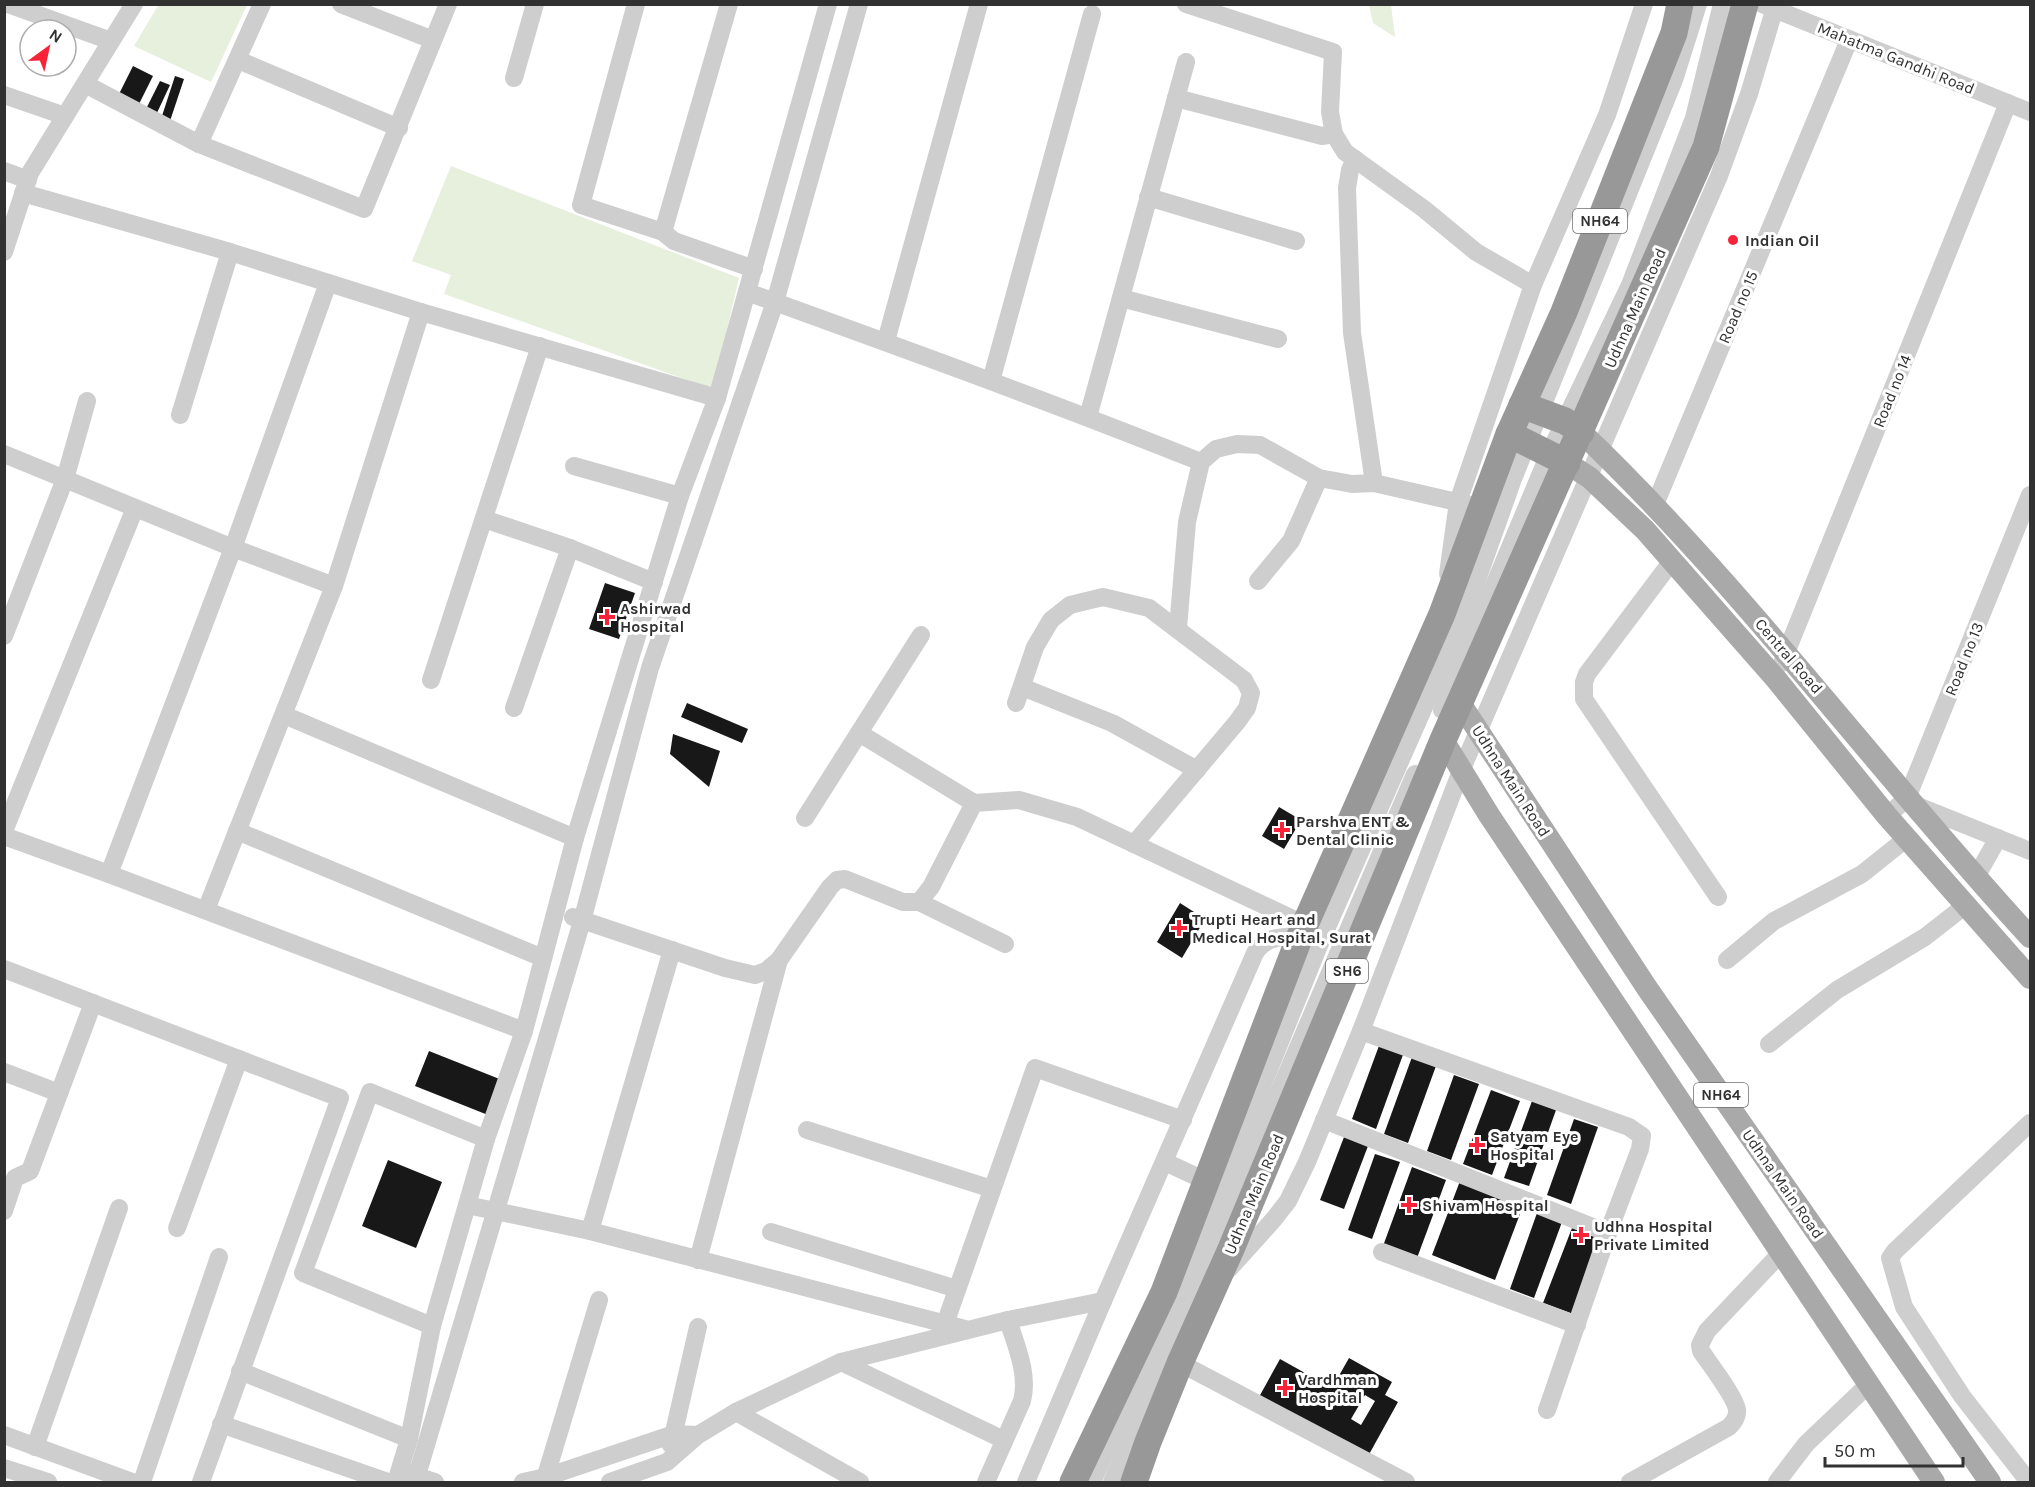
<svg xmlns="http://www.w3.org/2000/svg" width="2035" height="1487" font-family="Karla,sans-serif">
  <style>
    .green { fill: #e7efdd }
    .building { fill: #181818; fill-rule: evenodd }
    .lines { fill: none; stroke-linecap: round; stroke-linejoin: round }
    .minor { stroke: #cecece; stroke-width: 18 }
    .major { stroke: #a9a9a9; stroke-width: 22 }
    .highway { stroke: #989898; stroke-width: 27 }
    .poi-dot { fill: #f72339; stroke: #fff; stroke-width: 2 }
    .labels { text-anchor: middle; dominant-baseline: central; stroke-width: 6; stroke-linejoin: round; paint-order: stroke }
    .shield { fill: #fff; stroke: #6f6f6f; stroke-width: 1.5 }
    .shield-label { font-size: 15px; font-weight: bold; fill: #313131 }
    .street-label { font-size: 16px; fill: #313131; stroke: #fff }
    .poi-label { font-size: 16px; font-weight: bold; fill: #313131; stroke: #fff; text-anchor: start }
  </style>
  <rect width="100%" height="100%" fill="#fff"/>
  <g class="green">
    <polygon points="159,4 247,5 211,82 134,46"/>
    <polygon points="1369,5 1391,5 1395,37 1373,23"/>
    <polygon points="451,166 739,278 713,389 444,294 451,275 412,261"/>
  </g>
  <g class="building">
    <polygon points="133,66 153,76 138,106 118,96"/>
    <polygon points="175,76 184,79 170,121 161,119"/>
    <polygon points="160,81 170,85 156,115 145,111"/>
    <polygon points="605,583 635,593 619,639 589,629"/>
    <polygon points="687,703 748,729 742,743 681,717"/>
    <polygon points="673,734 720,751 709,787 670,754"/>
    <polygon points="1279,807 1301,820 1284,849 1262,836"/>
    <polygon points="1180,903 1205,919 1182,958 1157,942"/>
    <polygon points="1380,1043 1404,1052 1376,1129 1352,1119"/>
    <polygon points="429,1051 502,1080 488,1115 415,1086"/>
    <polygon points="1412,1057 1436,1066 1408,1143 1384,1134"/>
    <polygon points="1454,1075 1479,1084 1451,1160 1427,1151"/>
    <polygon points="1491,1090 1520,1101 1492,1175 1463,1164"/>
    <polygon points="1532,1101 1556,1110 1529,1186 1504,1178"/>
    <polygon points="1574,1119 1598,1127 1571,1204 1547,1195"/>
    <polygon points="1344,1137 1368,1146 1344,1209 1320,1200"/>
    <polygon points="1375,1154 1400,1162 1372,1239 1348,1230"/>
    <polygon points="388,1160 442,1182 416,1248 362,1226"/>
    <polygon points="1412,1167 1446,1180 1417,1258 1383,1246"/>
    <polygon points="1460,1181 1523,1206 1495,1280 1432,1255"/>
    <polygon points="1537,1213 1562,1222 1534,1298 1510,1289"/>
    <polygon points="1572,1228 1602,1239 1573,1314 1543,1303"/>
    <path d="M1349,1358L1392,1382L1385,1395L1398,1402L1367,1458L1259,1397L1280,1359L1332,1388ZM1365,1395L1375,1401L1361,1425L1351,1419Z"/>
  </g>
  <g class="lines">
    <g class="minor">
      <polyline points="8,4 111,41"/>
      <polyline points="341,4 433,40"/>
      <polyline points="636,4 581,205 663,232 674,241 754,269"/>
      <polyline points="1186,4 1333,52 1330,112 1334,134 1345,152 1424,209 1476,252 1533,285"/>
      <polyline points="1762,4 2030,112"/>
      <polyline points="238,60 399,128"/>
      <polyline points="514,78 535,4"/>
      <polyline points="85,84 199,144 364,209 448,4"/>
      <polyline points="4,95 65,116"/>
      <polyline points="1176,98 1322,136 1334,134"/>
      <polyline points="199,144 262,4"/>
      <polyline points="1355,159 1350,170 1347,188 1352,333 1374,483"/>
      <polyline points="4,171 28,180"/>
      <polyline points="23,193 230,252 421,312 717,398"/>
      <polyline points="1148,197 1296,241"/>
      <polyline points="663,232 729,4"/>
      <polyline points="4,252 30,173 134,4"/>
      <path d="M747,292C899,347 1051,402 1201,462"/>
      <polyline points="1121,298 1278,339"/>
      <polyline points="886,341 979,4"/>
      <polyline points="991,381 1092,14"/>
      <polyline points="180,415 230,252"/>
      <polyline points="1088,417 1186,62"/>
      <polyline points="4,454 233,548 334,586"/>
      <polyline points="574,466 680,496"/>
      <polyline points="1654,507 1849,40"/>
      <polyline points="484,519 570,548 654,582"/>
      <polyline points="1672,561 1587,674 1584,682 1584,699 1718,897"/>
      <polyline points="1448,574 1458,502 1533,285 1607,115 1644,4"/>
      <polyline points="1258,581 1291,541 1319,478"/>
      <polyline points="1178,628 1187,522 1201,462 1216,449 1237,444 1260,445 1319,478 1352,484 1374,483 1470,505"/>
      <polyline points="4,636 65,479 87,401"/>
      <polyline points="1782,663 2008,103"/>
      <polyline points="431,680 540,346"/>
      <polyline points="1022,687 1112,723 1197,770"/>
      <polyline points="1016,703 1035,647 1051,620 1070,605 1103,597 1149,608 1244,680 1251,693 1247,708 1237,722 1134,844"/>
      <polyline points="514,708 570,548"/>
      <polyline points="1442,710 1549,454 1630,285 1694,118 1722,4"/>
      <polyline points="284,715 575,838"/>
      <polyline points="859,733 974,803 1019,800 1077,817 1314,929"/>
      <polyline points="1913,804 2030,851"/>
      <polyline points="1887,816 1907,798 2030,495"/>
      <polyline points="805,818 921,635"/>
      <polyline points="4,831 135,508"/>
      <polyline points="237,831 543,958"/>
      <polyline points="4,836 109,874 524,1031"/>
      <polyline points="109,874 233,548 328,283"/>
      <polyline points="1976,877 1998,838"/>
      <polyline points="919,902 931,887 974,803"/>
      <polyline points="206,910 334,586 421,312"/>
      <polyline points="573,917 725,968 755,975 766,971 779,960 830,887 837,880 845,879 903,902 919,902 1005,944"/>
      <polyline points="1727,960 1774,921 1862,874 1907,838"/>
      <polyline points="4,969 340,1098 201,1482"/>
      <polyline points="1361,1031 1629,1127 1642,1136 1640,1149 1608,1233 1547,1410"/>
      <polyline points="1769,1044 1837,990 1925,937 1966,905"/>
      <polyline points="4,1072 59,1093"/>
      <polyline points="1324,1120 1608,1233"/>
      <polyline points="807,1130 992,1189"/>
      <polyline points="1165,1162 1206,1181"/>
      <polyline points="467,1205 590,1231 965,1329"/>
      <polyline points="4,1211 15,1178 30,1171 93,1003"/>
      <polyline points="177,1228 239,1059"/>
      <polyline points="590,1231 672,950"/>
      <polyline points="771,1232 957,1289"/>
      <polyline points="1382,1252 1577,1325"/>
      <polyline points="698,1260 779,960"/>
      <polyline points="1229,1269 1274,1219 1288,1201 1307,1162 1361,1031 1461,771 1719,176 1749,94 1776,4"/>
      <polyline points="945,1324 1035,1068 1183,1120"/>
      <polyline points="432,1326 303,1273 370,1092 486,1139"/>
      <polyline points="841,1362 1004,1440"/>
      <polyline points="1180,1363 1406,1482"/>
      <polyline points="240,1371 409,1439"/>
      <polyline points="736,1412 860,1482"/>
      <polyline points="221,1424 388,1482"/>
      <polyline points="4,1435 132,1482"/>
      <polyline points="671,1445 698,1327"/>
      <polyline points="35,1447 119,1208"/>
      <polyline points="4,1468 48,1482"/>
      <polyline points="407,1473 435,1482"/>
      <polyline points="142,1482 219,1257"/>
      <polyline points="396,1482 409,1439 432,1326 486,1139 524,1031 575,838 680,496 717,398 828,4"/>
      <polyline points="415,1482 582,921 650,668 775,302 859,4"/>
      <polyline points="523,1482 546,1477 674,1434 698,1435"/>
      <polyline points="544,1482 599,1300"/>
      <polyline points="610,1482 667,1462 698,1435 736,1412 841,1362 1008,1320 1103,1301"/>
      <path d="M986,1482L1022,1401C1029,1374 1016,1346 1008,1320"/>
      <path d="M1026,1482L1103,1301L1255,953C1266,936 1281,937 1300,936"/>
      <polyline points="1092,1482 1181,1287 1320,943 1465,614 1513,479 1674,80 1698,4"/>
      <polyline points="1112,1482 1415,774"/>
      <path d="M1630,1482L1729,1427C1734,1422 1738,1417 1737,1410C1736,1398 1709,1363 1701,1351L1700,1345L1707,1331L1782,1252"/>
      <polyline points="1777,1482 1806,1444 1869,1384"/>
      <polyline points="2029,1482 1962,1396 1904,1307 1890,1258 1895,1251 2030,1123"/>
    </g>
    <g class="major">
      <path d="M1581,432C1744,588 1878,772 2030,937"/>
      <polyline points="1567,463 1590,478 1645,530 1776,679 1887,816 2030,978"/>
      <polyline points="1460,703 1647,988 1990,1482"/>
      <polyline points="1443,740 1489,815 1934,1482"/>
    </g>
    <g class="highway">
      <polyline points="1522,405 1565,421 1581,432"/>
      <polyline points="1509,434 1567,463"/>
      <polyline points="1073,1482 1164,1292 1300,936 1442,614 1509,434 1564,312 1674,33 1680,4"/>
      <polyline points="1134,1482 1148,1442 1180,1363 1231,1249 1443,740 1706,147 1745,4"/>
    </g>
  </g>
  <g class="poi-dot">
    <circle cx="1733" cy="240" r="6"/>
    <path d="M604 608h6v6h6v6h-6v6h-6v-6h-6v-6h6z"/>
    <path d="M1279 821h6v6h6v6h-6v6h-6v-6h-6v-6h6z"/>
    <path d="M1176 919h6v6h6v6h-6v6h-6v-6h-6v-6h6z"/>
    <path d="M1474 1136h6v6h6v6h-6v6h-6v-6h-6v-6h6z"/>
    <path d="M1406 1196h6v6h6v6h-6v6h-6v-6h-6v-6h6z"/>
    <path d="M1578 1226h6v6h6v6h-6v6h-6v-6h-6v-6h6z"/>
    <path d="M1282 1379h6v6h6v6h-6v6h-6v-6h-6v-6h6z"/>
  </g>
  <g class="labels">
    <g class="shield">
      <rect x="1573" y="209" width="54" height="24" rx="4.5"/>
      <rect x="1326" y="959" width="42" height="24" rx="4.5"/>
      <rect x="1694" y="1083" width="54" height="24" rx="4.5"/>
    </g>
    <g class="shield-label">
      <text x="1600" y="221">NH64</text>
      <text x="1347" y="971">SH6</text>
      <text x="1721" y="1095">NH64</text>
    </g>
    <g class="street-label">
      <text transform="translate(1896 58) rotate(22)">Mahatma Gandhi Road</text>
      <text transform="translate(1738 307) rotate(-67)">Road no 15</text>
      <text transform="translate(1635 308) rotate(-66)">Udhna Main Road</text>
      <text transform="translate(1892 391) rotate(-68)">Road no 14</text>
      <text transform="translate(1789 656) rotate(49)">Central Road</text>
      <text transform="translate(1964 659) rotate(-68)">Road no 13</text>
      <text transform="translate(1511 781) rotate(57)">Udhna Main Road</text>
      <text transform="translate(1783 1184) rotate(55)">Udhna Main Road</text>
      <text transform="translate(1254 1194) rotate(-67)">Udhna Main Road</text>
    </g>
    <g class="poi-label">
      <text x="1745" y="240">Indian Oil</text>
      <text x="620" y="608">Ashirwad<tspan x="620" dy="18">Hospital</tspan></text>
      <text x="1296" y="821">Parshva ENT &amp;<tspan x="1296" dy="18">Dental Clinic</tspan></text>
      <text x="1192" y="919">Trupti Heart and<tspan x="1192" dy="18">Medical Hospital, Surat</tspan></text>
      <text x="1490" y="1136">Satyam Eye<tspan x="1490" dy="18">Hospital</tspan></text>
      <text x="1422" y="1205">Shivam Hospital</text>
      <text x="1594" y="1226">Udhna Hospital<tspan x="1594" dy="18">Private Limited</tspan></text>
      <text x="1298" y="1379">Vardhman<tspan x="1298" dy="18">Hospital</tspan></text>
    </g>
  </g>
  <rect width="2035" height="1487" fill="none" stroke="#313131" stroke-width="12"/>
  <g transform="translate(48 48) rotate(33)"><circle r="28" fill="#ffffff" stroke="#adadad" stroke-width="1.5"/>
  <path d="M0-4.5L10 22L0 15L-10 22Z" fill="#f72339"/>
  <text y="-9" font-size="16" font-weight="bold" text-anchor="middle" fill="#313131">N</text>
  </g>
  <path d="M1825 1457v9h138v-9" fill="none" stroke="#313131" stroke-width="3"/>
  <text x="1834" y="1457" font-size="18" fill="#313131" stroke="#ffffff" stroke-width="4.5" paint-order="stroke">50 m</text>
</svg>
